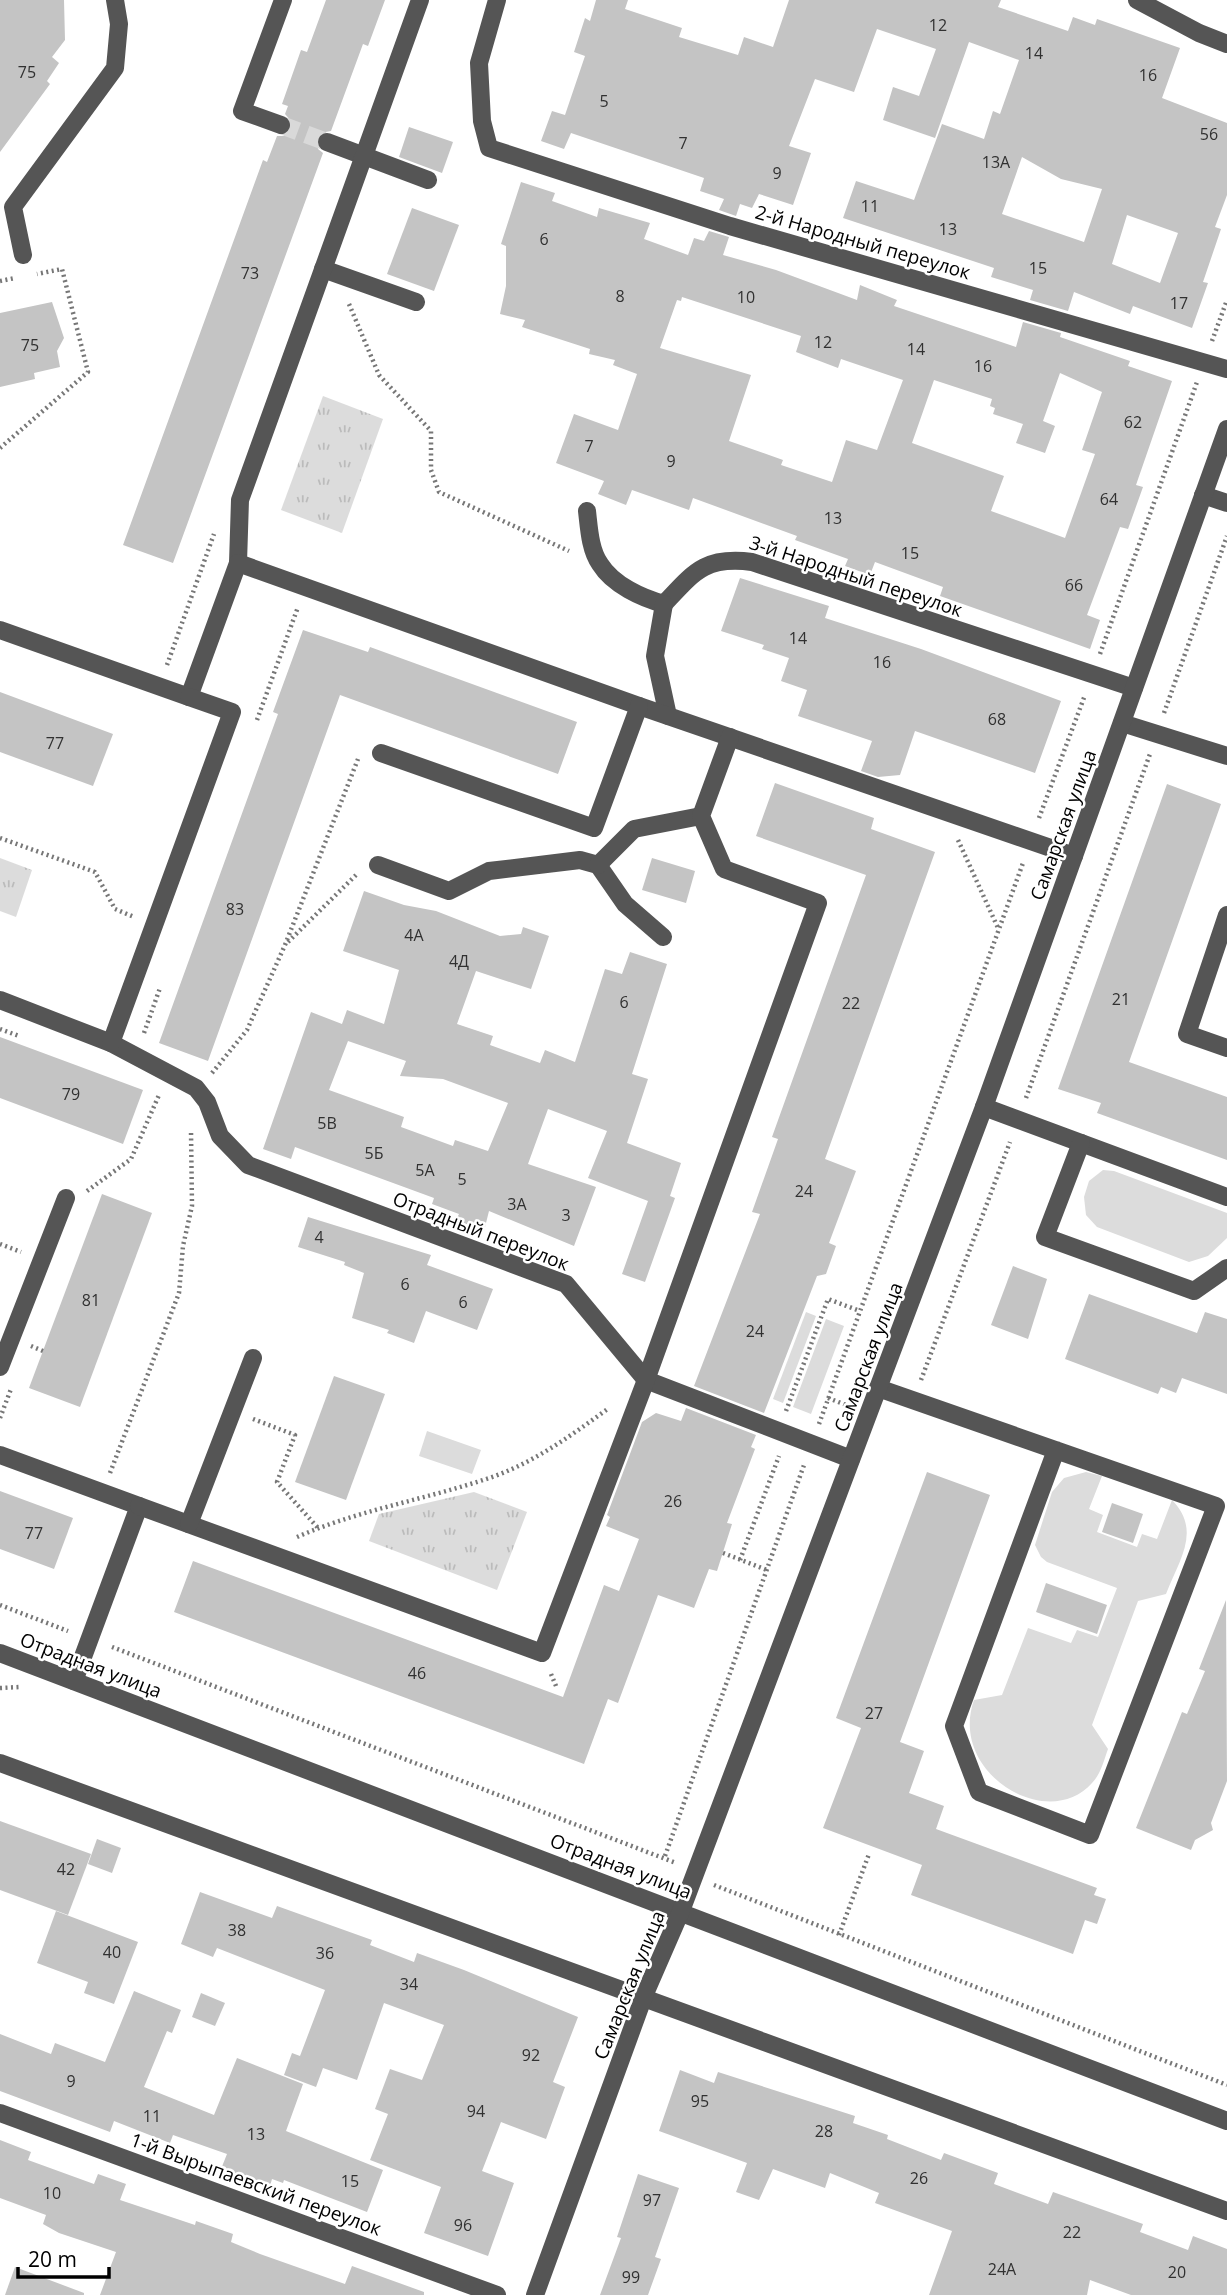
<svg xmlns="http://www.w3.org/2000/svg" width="1227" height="2295" font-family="'Open Sans',sans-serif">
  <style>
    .green { fill: #dcdcdc }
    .park { fill: url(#park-tufts) }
    .building { fill: #c4c4c4; fill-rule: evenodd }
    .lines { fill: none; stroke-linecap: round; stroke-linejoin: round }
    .minor-tunnel { stroke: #d9d9d9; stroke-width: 18; stroke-dasharray: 18 9; stroke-linecap: butt }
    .path { stroke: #777; stroke-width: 4.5; stroke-dasharray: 2 3.5; stroke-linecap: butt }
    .minor { stroke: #555; stroke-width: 18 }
    .labels { text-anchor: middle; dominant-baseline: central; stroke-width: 5; stroke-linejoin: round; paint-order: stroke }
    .number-label { font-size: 16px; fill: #313131 }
    .street-label { font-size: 19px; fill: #000; stroke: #fff }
  </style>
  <defs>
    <pattern id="park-tufts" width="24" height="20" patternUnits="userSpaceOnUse" patternTransform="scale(1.75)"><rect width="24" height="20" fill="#dcdcdc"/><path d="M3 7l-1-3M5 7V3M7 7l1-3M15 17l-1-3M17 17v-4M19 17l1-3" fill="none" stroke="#bbb"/></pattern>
  </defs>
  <rect width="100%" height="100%" fill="#fff"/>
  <g class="green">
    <polygon points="1103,1170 1114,1171 1227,1213 1227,1238 1208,1256 1189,1262 1097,1227 1086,1215 1084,1197 1089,1181"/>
    <polygon points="806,1312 816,1316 783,1403 773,1399"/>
    <polygon points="826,1319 844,1326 811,1414 793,1407"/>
    <polygon points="427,1431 481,1450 472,1474 419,1456"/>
    <path d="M1086,1472L1102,1476L1089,1509L1103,1515L1097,1532L1137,1547L1142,1534L1157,1539L1172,1500C1202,1531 1179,1560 1166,1594L1138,1601L1092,1725L1108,1749C1104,1760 1101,1774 1092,1783C1048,1833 948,1773 974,1700L1002,1695L1028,1628L1071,1643L1077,1630L1098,1637L1117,1588L1047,1562L1041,1557L1035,1545L1052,1492L1064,1478Z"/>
  </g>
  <g class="park">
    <polygon points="323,396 383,419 342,533 281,510"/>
    <polygon points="0,858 32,870 16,917 0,911"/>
    <polygon points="474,1492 527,1512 497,1590 369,1541 379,1514"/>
  </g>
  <g class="building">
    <polygon points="0,0 64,0 65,40 52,57 59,63 47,81 50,84 0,152"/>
    <polygon points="326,0 385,0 368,46 363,44 331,131 320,133 316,139 318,149 323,153 173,563 123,545 263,160 267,162 277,136 284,136 291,129 292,122 285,114 288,106 282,104 301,50 307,52"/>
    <path d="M596,0H628L625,9L682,28L679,37L738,55L744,37L773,47L789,0H1001L998,7L1068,31L1073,17L1095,25L1097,19L1180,48L1162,98L1227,123V195L1215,227L1221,229L1203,282L1208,283L1192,328L1133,306L1130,314L1074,292L1068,311L1030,300L1033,290L991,277L994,268L843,218L856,181L914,200L942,124L984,139L993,111L1000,114L1019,60L969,42L935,138L883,120L893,87L919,96L936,49L877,29L854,92L815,79L789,146L811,153L793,205L759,194L752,208L740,204L736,216L719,210L724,199L700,191L704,178L571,133L564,149L541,141L552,111L565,115L585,56L574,52L585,18L590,21ZM1022,157L1061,179L1102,189L1084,242L1002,214ZM1127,215L1178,233L1160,283L1112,264Z"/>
    <polygon points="409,127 453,142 442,173 399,157"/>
    <path d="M521,182L555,193L552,201L597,217L599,208L650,223L644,239L688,255L694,238L704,241L709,231L729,237L723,255L776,270L857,300L860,285L897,300L894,306L1016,347L1023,322L1061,333L1060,337L1130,361L1128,366L1172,381L1136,485L1143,487L1128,529L1120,527L1087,615L1100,620L1090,649L940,596L943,587L875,562L870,575L845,566L848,559L795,540L797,536L693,498L689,510L632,490L626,505L598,494L604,481L556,463L574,414L618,430L637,374L613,365L615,360L589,354L590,349L522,327L525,320L500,314L506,286V246L501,244ZM682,297L801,336L796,352L838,368L841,359L903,380L877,450L846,440L832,482L781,465L783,460L729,441L751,375L660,348L677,300L681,301ZM1060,373L1102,392L1082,450L1095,454L1065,538L991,511L1004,476L912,443L934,380L992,399L990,406L995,408L993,414L1023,424L1016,443L1045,453L1055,426L1043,421Z"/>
    <polygon points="412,208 459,225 434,291 387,274"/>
    <polygon points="52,302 64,338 57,351 60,367 34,373 35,379 0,387 0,313"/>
    <polygon points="740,578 829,606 825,618 921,649 1061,701 1035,773 915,731 900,775 878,777 861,771 872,741 798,716 807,690 781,681 789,658 762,649 764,645 721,631"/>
    <polygon points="303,630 368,652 370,647 577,722 558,774 340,695 208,1061 159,1043 278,714 273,712"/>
    <polygon points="0,692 113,734 93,786 0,752"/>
    <polygon points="775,783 874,818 871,829 935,852 825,1159 856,1171 829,1243 836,1246 826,1274 817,1276 764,1413 694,1386 760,1214 752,1212 778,1139 772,1137 866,875 756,836"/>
    <polygon points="1167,784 1221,804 1129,1062 1227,1097 1227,1160 1097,1113 1101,1103 1058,1089"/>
    <polygon points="652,858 695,871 686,903 642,890"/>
    <path d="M364,891L404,905L436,911L500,936L521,934L523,927L549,936L531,989L476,971L457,1024L493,1036L490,1045L540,1063L545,1050L575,1062L605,969L622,974L630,952L667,964L632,1074L648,1079L627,1143L681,1163L670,1196L675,1198L645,1282L622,1274L648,1201L588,1178L607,1131L548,1109L528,1164L596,1187L574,1246L489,1211L484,1231L456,1220L459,1214L432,1204L434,1198L295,1147L291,1159L263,1149L311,1012L342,1024L347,1010L384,1024L399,970L343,951ZM348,1041L406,1061L400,1076L443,1079L508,1103L488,1151L455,1140L453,1146L401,1127L404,1117L329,1090Z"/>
    <polygon points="0,1037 143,1090 123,1144 0,1098"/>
    <polygon points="102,1194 152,1213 80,1407 29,1388"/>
    <polygon points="308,1217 431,1255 427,1265 493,1289 477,1330 426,1311 414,1343 387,1333 389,1330 352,1318 364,1273 344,1265 345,1262 298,1247"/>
    <polygon points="1013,1266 1047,1279 1028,1339 991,1325"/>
    <polygon points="1089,1294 1197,1333 1205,1312 1227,1319 1227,1394 1182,1378 1176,1393 1161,1387 1158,1394 1065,1359"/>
    <polygon points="334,1376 385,1394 346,1500 295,1482"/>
    <polygon points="686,1408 756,1435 751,1447 755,1449 727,1523 732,1524 717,1571 709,1569 694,1608 658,1595 618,1703 608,1699 584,1764 174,1612 193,1561 563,1697 604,1585 619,1591 639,1539 606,1526 610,1517 607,1515 642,1422 656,1413 681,1421"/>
    <polygon points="927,1472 990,1495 900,1742 924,1751 909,1793 944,1806 936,1829 1097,1888 1094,1895 1106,1899 1097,1924 1085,1920 1073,1954 911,1895 922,1865 823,1828 861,1728 836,1718"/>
    <polygon points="0,1491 73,1518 54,1569 0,1549"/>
    <polygon points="1112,1503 1143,1514 1133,1543 1102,1532"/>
    <polygon points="1046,1583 1107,1605 1097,1634 1036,1612"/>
    <polygon points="1226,1600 1227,1781 1211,1823 1213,1830 1195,1840 1191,1850 1136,1828 1182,1712 1187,1714 1205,1671 1199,1669"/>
    <polygon points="0,1821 91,1854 68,1915 0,1890"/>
    <polygon points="97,1839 121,1848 112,1873 88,1864"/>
    <polygon points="200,1892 272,1918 277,1906 372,1940 370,1945 414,1962 417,1953 464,1970 578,2017 553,2082 565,2087 546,2139 501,2122 482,2171 514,2183 488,2256 424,2233 441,2187 370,2160 388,2114 375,2109 390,2069 422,2080 444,2025 384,2003 357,2080 323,2068 316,2087 284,2075 292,2053 300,2056 325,1990 217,1948 213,1957 181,1944"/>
    <polygon points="56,1911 138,1942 114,2004 84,1993 88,1982 37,1963"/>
    <polygon points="134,1991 181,2010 172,2033 167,2031 144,2087 214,2115 237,2058 303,2084 286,2131 383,2170 367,2212 284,2180 283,2183 272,2179 270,2186 221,2169 227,2154 173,2135 170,2143 114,2121 110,2132 0,2091 0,2034 51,2054 55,2043 105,2062"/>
    <polygon points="201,1993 225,2003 215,2026 192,2017"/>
    <polygon points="680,2070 714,2083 718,2072 855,2116 853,2123 888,2135 887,2139 941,2160 944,2153 998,2173 994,2184 1048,2204 1053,2192 1143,2224 1140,2232 1188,2250 1193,2236 1227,2249 1227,2295 1131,2295 1090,2280 1087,2295 929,2295 952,2231 875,2203 879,2193 830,2173 825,2188 773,2169 759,2200 736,2192 747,2163 659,2131"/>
    <polygon points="0,2140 31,2152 28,2160 94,2184 98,2174 126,2184 120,2200 195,2225 196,2221 233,2234 231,2242 260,2254 345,2284 352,2266 424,2292 424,2295 100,2295 116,2252 59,2233 43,2224 46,2215 0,2198"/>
    <polygon points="638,2174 679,2188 655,2257 661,2259 648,2295 600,2295 621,2238 617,2237"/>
    <polygon points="15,2267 84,2293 84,2295 5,2295"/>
  </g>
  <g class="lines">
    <polyline class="minor-tunnel" points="281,125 327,142"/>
    <g class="path">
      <polyline points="0,281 15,278"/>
      <polyline points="349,304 379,375 431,431 431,470 439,492 569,551"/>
      <polyline points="1212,341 1227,300"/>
      <polyline points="0,448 88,372 62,269 37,274"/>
      <polyline points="1100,654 1197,382"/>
      <polyline points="167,665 214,534"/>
      <polyline points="1164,713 1227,536"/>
      <polyline points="257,720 298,607"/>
      <polyline points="1039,818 1085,695"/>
      <polyline points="0,838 95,872 115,909 134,917"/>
      <polyline points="958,840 998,928"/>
      <polyline points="288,942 356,875"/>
      <polyline points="0,1029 19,1036"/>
      <polyline points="144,1033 160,988"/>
      <polyline points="212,1073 247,1030 285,945 358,759"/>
      <polyline points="1026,1098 1150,754"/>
      <polyline points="87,1191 131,1159 159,1095"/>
      <polyline points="0,1244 21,1252"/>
      <polyline points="31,1346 43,1351"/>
      <polyline points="921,1380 1010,1142"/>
      <polyline points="828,1398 846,1405"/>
      <polyline points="786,1411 828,1299 860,1311"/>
      <polyline points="0,1418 11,1389"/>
      <polyline points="253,1419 295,1435 277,1482 318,1528"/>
      <polyline points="819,1424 1023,863"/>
      <polyline points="110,1473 179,1293 183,1246 192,1206 191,1131"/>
      <path d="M297,1537C361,1509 429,1499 495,1476C538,1460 573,1434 609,1408"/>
      <polyline points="723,1553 767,1570"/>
      <polyline points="740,1560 779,1456"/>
      <polyline points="0,1605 68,1631"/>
      <polyline points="112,1647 676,1863"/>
      <polyline points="551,1674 556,1686"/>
      <polyline points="0,1688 20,1687"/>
      <polyline points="665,1856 804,1465"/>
      <polyline points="714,1885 1227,2085"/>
      <polyline points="839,1935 869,1854"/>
    </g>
    <g class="minor">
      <polyline points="497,0 479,63 482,121 489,148 730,226 1227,369"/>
      <polyline points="1137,0 1199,33 1227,44"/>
      <polyline points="281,125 242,111 283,0"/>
      <polyline points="327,142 428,180"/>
      <polyline points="23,255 13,207 115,68 119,24 115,0"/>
      <polyline points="323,269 416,302"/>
      <polyline points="1203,495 1227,503"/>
      <path d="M587,511C589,528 590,550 600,564C613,585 642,598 664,604C694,572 705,556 752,562L1134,688"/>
      <polyline points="238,563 240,500 420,0"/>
      <polyline points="664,604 655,656 668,716"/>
      <polyline points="0,630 189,697 238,563 639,706 1074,856"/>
      <polyline points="1122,723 1227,756"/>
      <polyline points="381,753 594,828 639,706"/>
      <polyline points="378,865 449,891 489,871 580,860 598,865 625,904 663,937"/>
      <polyline points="598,865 634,829 701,816"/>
      <polyline points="1227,915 1187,1034 1227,1048"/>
      <polyline points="0,1000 111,1043 196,1088 207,1102 220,1136 248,1165 566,1284 646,1380 851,1459"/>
      <polyline points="111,1043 232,712 189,697"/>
      <polyline points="984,1107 1227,1197"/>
      <polyline points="1081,1143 1045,1237 1194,1291 1227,1268"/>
      <polyline points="0,1367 66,1198"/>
      <polyline points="878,1388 1216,1506 1090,1835 979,1792 954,1726 1056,1450"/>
      <polyline points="0,1455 139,1506 74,1681"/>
      <polyline points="139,1506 542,1653 646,1380 818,903 724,869 701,816 730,737"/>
      <polyline points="189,1524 253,1358"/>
      <polyline points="0,1653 1227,2121"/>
      <polyline points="0,1763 1227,2211"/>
      <polyline points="0,2113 497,2295"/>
      <polyline points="535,2295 644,1996 681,1911 984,1107 1227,429"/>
    </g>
  </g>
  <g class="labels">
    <g class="number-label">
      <text x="938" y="25">12</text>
      <text x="1034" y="53">14</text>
      <text x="27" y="72">75</text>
      <text x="1148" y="75">16</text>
      <text x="604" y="101">5</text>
      <text x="1209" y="134">56</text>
      <text x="683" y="143">7</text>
      <text x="996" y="162">13А</text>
      <text x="777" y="173">9</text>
      <text x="870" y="206">11</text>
      <text x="948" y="229">13</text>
      <text x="544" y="239">6</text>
      <text x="1038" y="268">15</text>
      <text x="250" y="273">73</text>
      <text x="620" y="296">8</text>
      <text x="746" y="297">10</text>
      <text x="1179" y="303">17</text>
      <text x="823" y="342">12</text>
      <text x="30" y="345">75</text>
      <text x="916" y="349">14</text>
      <text x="983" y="366">16</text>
      <text x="1133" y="422">62</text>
      <text x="589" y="446">7</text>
      <text x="671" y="461">9</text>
      <text x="1109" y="499">64</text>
      <text x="833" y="518">13</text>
      <text x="910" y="553">15</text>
      <text x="1074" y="585">66</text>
      <text x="798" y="638">14</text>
      <text x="882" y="662">16</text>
      <text x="997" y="719">68</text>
      <text x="55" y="743">77</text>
      <text x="235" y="909">83</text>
      <text x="414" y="935">4А</text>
      <text x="459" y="961">4Д</text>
      <text x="1121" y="999">21</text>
      <text x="624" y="1002">6</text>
      <text x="851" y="1003">22</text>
      <text x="71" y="1094">79</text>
      <text x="327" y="1123">5В</text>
      <text x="374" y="1153">5Б</text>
      <text x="425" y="1170">5А</text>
      <text x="462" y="1179">5</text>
      <text x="804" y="1191">24</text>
      <text x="517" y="1204">3А</text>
      <text x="566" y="1215">3</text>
      <text x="319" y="1237">4</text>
      <text x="405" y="1284">6</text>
      <text x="91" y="1300">81</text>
      <text x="463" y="1302">6</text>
      <text x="755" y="1331">24</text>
      <text x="673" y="1501">26</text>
      <text x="34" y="1533">77</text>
      <text x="417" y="1673">46</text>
      <text x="874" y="1713">27</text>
      <text x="66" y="1869">42</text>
      <text x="237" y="1930">38</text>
      <text x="112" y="1952">40</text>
      <text x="325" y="1953">36</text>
      <text x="409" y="1984">34</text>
      <text x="531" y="2055">92</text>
      <text x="71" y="2081">9</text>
      <text x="700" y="2101">95</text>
      <text x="476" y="2111">94</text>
      <text x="152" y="2116">11</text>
      <text x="824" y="2131">28</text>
      <text x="256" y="2134">13</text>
      <text x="919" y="2178">26</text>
      <text x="350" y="2181">15</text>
      <text x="52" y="2193">10</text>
      <text x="652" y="2200">97</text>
      <text x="463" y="2225">96</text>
      <text x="1072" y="2232">22</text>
      <text x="1002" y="2269">24А</text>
      <text x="1177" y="2272">20</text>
      <text x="631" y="2277">99</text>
    </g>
    <g class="street-label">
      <text transform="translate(863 242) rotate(16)">2-й Народный переулок</text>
      <text transform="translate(856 576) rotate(18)">3-й Народный переулок</text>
      <text transform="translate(1063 825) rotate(-70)">Самарская улица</text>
      <text transform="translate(481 1231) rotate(21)">Отрадный переулок</text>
      <text transform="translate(868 1357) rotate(-69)">Самарская улица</text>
      <text transform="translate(91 1665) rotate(21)">Отрадная улица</text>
      <text transform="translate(621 1866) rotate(21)">Отрадная улица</text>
      <text transform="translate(629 1985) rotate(-68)">Самарская улица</text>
      <text transform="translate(256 2184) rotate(20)">1-й Вырыпаевский переулок</text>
    </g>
  </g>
  <path d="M18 2267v10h91v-10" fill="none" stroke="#000000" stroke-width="3.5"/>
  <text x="28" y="2267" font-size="21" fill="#000000" stroke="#ffffff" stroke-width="5" paint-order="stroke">20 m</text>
</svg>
